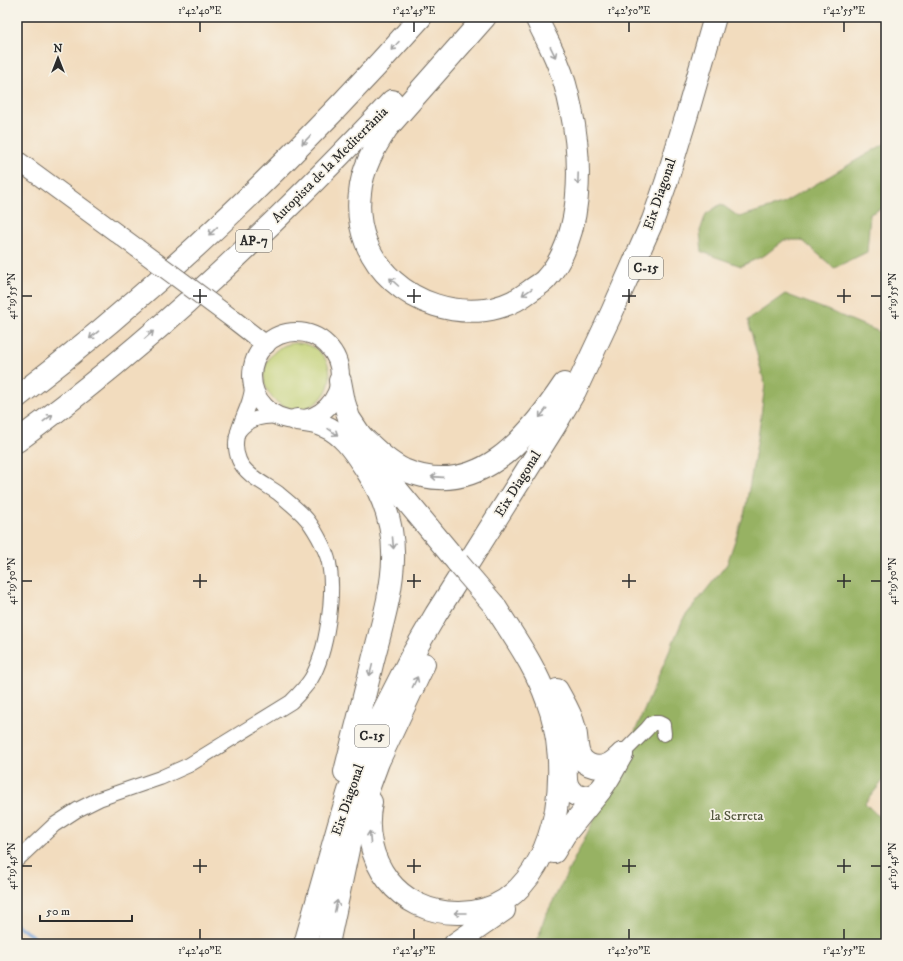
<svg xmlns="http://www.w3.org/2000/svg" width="903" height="961" font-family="'IM FELL DW Pica',serif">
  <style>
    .green { fill: #bfcf71; stroke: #757d4e }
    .forest { fill: #97b263; stroke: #616e47 }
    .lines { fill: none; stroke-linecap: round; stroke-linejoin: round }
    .stream { stroke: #71a0da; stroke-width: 3.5 }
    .minor-casing { stroke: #71695e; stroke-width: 16 }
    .tertiary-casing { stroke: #71695e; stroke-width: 20 }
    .trunk-casing { stroke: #71695e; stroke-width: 24 }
    .motorway-casing { stroke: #71695e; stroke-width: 24 }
    .minor { stroke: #fff; stroke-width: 14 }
    .tertiary { stroke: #fff; stroke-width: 18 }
    .trunk { stroke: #fff; stroke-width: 22 }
    .motorway { stroke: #fff; stroke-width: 22 }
    .tertiary-bridge-casing { stroke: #71695e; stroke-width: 20; stroke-linecap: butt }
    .trunk-bridge-casing { stroke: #71695e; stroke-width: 24; stroke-linecap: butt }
    .tertiary-bridge { stroke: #fff; stroke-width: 18 }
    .trunk-bridge { stroke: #fff; stroke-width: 22 }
    .oneway { stroke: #a0a0a0 }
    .ticks { fill: none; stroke: #2b2b2b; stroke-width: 1.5 }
    .labels { text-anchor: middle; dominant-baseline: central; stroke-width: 3.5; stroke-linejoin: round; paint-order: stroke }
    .shield { fill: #f7f3e8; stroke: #686764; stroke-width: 1 }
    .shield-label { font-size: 13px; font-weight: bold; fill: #2b2b2b }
    .street-label { font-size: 14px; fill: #2b2b2b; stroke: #f7f3e8 }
    .park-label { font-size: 14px; fill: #50543c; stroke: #f7f3e8 }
    .neatline { fill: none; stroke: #2b2b2b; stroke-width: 1.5 }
    .ticks-label { font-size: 10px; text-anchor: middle; fill: #2b2b2b }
  </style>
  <rect width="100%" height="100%" fill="#f7f3e8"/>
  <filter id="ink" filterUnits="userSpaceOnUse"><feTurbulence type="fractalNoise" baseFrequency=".025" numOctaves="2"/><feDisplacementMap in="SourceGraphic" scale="8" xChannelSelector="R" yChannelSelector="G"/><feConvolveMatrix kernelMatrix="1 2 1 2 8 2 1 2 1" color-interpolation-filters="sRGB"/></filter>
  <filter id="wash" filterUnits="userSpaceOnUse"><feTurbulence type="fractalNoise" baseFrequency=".012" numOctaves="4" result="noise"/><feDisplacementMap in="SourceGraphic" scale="16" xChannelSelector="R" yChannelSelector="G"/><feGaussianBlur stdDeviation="0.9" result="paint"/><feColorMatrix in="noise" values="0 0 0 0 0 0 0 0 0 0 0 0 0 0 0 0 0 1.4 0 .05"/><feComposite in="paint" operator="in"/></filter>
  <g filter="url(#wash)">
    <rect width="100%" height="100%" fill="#f2dcbe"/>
    <circle class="green" cx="297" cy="376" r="33"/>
    <g class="forest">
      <polygon points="886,143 886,206 870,214 867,252 834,268 802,240 784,240 765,255 741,266 702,252 700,231 706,214 721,204 739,217 782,204"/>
      <polygon points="785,294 827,310 882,333 886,332 886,777 865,803 886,824 886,944 536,944 545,917 617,774 683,619 727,564 745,511 758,438 765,385 748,320"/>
    </g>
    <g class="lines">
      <polyline class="stream" points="17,925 43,944"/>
    </g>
  </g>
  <g filter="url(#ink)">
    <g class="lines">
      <g class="minor-casing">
        <g id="minor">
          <path d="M238,432C248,418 264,415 281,417"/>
          <polyline points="622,754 647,729 652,723 659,723 663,725 664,734"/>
          <path d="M17,860L54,825L77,810L99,799L160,778L189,765L291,702C298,695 306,687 311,679C327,652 335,594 329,563C326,549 313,525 303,515C295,507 286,500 278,493C265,484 245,475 239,460C230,439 243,421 249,402C251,396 252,390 253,384"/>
        </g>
      </g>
      <g class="tertiary-casing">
        <g id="tertiary">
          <polyline points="17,160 137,248"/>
          <polyline points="234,320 266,345"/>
          <circle cx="296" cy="376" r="44"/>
        </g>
      </g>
      <g class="trunk-casing">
        <g id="trunk">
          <polyline points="340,381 344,402 349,418 367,445"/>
          <path d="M297,420C305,421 316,422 324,426C344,434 355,453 367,471C410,537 391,590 373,660C364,698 354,735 345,772"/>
          <path d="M359,434C373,447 387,462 404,470C477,501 528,438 564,384"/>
          <polyline points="374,468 399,492 458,563"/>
          <path d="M557,690C563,701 571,713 574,726C577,734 576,743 578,751C581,764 595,770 607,765C613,763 617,758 622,754"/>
          <path d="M566,765C566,771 565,778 567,784C572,798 588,801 599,791C607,784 616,764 622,754"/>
          <path d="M371,802C359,860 398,914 459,913C475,913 491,909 505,900C535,879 549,845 556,810C562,774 560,734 547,700C535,665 513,636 494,605"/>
          <polyline points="554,852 565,834 600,791"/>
          <polyline points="305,944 339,824 349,791 372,734 385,708 411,657 436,614 554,427 575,391 612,312 653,220 666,183 688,111 715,17"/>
          <polyline points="328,944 350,840 360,811 378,762 424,664"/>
          <polyline points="455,944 504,910"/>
        </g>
      </g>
      <g class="motorway-casing">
        <g id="motorway">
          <path d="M485,17L387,128C374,148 362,169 360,193C351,264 416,318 485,310C501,308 517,301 530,291C535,287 541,284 545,280C584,238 582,161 571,109C568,94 564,78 558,64C552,48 543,33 536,17"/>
          <path d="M17,397C165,284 298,155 421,17"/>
          <path d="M17,441C154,341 276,224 392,101"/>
        </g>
      </g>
      <use href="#minor" class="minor"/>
      <use href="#tertiary" class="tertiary"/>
      <use href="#trunk" class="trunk"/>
      <use href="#motorway" class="motorway"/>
      <g class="tertiary-bridge-casing">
        <polyline id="tertiary-bridge" points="137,248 234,320"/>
      </g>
      <g class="trunk-bridge-casing">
        <polyline id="trunk-bridge" points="458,563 494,605"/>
      </g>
      <use href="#tertiary-bridge" class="tertiary-bridge"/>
      <use href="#trunk-bridge" class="trunk-bridge"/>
    </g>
    <defs><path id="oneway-shaft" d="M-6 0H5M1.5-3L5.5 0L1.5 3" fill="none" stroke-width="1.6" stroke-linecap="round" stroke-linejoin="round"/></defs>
    <g class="oneway">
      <use href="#oneway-shaft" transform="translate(395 46) rotate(132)"/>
      <use href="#oneway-shaft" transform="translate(553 52) rotate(64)"/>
      <use href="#oneway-shaft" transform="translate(306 140) rotate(134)"/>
      <use href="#oneway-shaft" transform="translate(578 179) rotate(92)"/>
      <use href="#oneway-shaft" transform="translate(213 231) rotate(136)"/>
      <use href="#oneway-shaft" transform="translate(394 282) rotate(-138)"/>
      <use href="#oneway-shaft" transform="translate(527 292) rotate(146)"/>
      <use href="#oneway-shaft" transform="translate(94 335) rotate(140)"/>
      <use href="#oneway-shaft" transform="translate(149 335) rotate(-41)"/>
      <use href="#oneway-shaft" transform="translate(543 413) rotate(128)"/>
      <use href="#oneway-shaft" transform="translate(48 418) rotate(-37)"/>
      <use href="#oneway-shaft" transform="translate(333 432) rotate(34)"/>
      <use href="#oneway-shaft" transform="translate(437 477) rotate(-176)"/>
      <use href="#oneway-shaft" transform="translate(393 543) rotate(85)"/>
      <use href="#oneway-shaft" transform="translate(371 670) rotate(104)"/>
      <use href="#oneway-shaft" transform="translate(415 682) rotate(-64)"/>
      <use href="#oneway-shaft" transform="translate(370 837) rotate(-95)"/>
      <use href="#oneway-shaft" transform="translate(336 906) rotate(-77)"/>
      <use href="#oneway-shaft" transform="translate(460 913) rotate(180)"/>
    </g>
  </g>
  <path class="ticks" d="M200,22V32M414,22V32M629,22V32M844,22V32M200,289V303M414,289V303M629,289V303M844,289V303M22,296H32M193,296H207M407,296H421M622,296H636M837,296H851M871,296H881M200,574V588M414,574V588M629,574V588M844,574V588M22,581H32M193,581H207M407,581H421M622,581H636M837,581H851M871,581H881M200,859V873M414,859V873M629,859V873M844,859V873M22,866H32M193,866H207M407,866H421M622,866H636M837,866H851M871,866H881M200,929V939M414,929V939M629,929V939M844,929V939"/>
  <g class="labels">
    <g class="shield">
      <rect x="236" y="230" width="36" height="22" rx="3"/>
      <rect x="629" y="257" width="34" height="22" rx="3"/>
      <rect x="355" y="725" width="34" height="22" rx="3"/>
    </g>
    <g class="shield-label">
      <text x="254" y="241">AP-7</text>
      <text x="646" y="268">C-15</text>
      <text x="372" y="736">C-15</text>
    </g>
    <g class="street-label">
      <text transform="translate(330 165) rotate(-45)">Autopista de la Mediterrània</text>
      <text transform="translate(660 194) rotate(-71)">Eix Diagonal</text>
      <text transform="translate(518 484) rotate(-58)">Eix Diagonal</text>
      <text transform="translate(348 800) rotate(-71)">Eix Diagonal</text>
    </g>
    <g class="park-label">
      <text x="737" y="816">la Serreta</text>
    </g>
  </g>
  <rect width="903" height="961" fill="none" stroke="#f7f3e8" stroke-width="44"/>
  <g transform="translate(58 58)" stroke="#f7f3e8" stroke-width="3" paint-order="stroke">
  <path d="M0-3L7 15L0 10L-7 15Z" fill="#2b2b2b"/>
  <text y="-6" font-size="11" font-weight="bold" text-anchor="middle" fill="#2b2b2b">N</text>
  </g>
  <path d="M40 915v6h92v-6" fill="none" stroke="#2b2b2b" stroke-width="2"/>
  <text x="46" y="915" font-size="12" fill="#2b2b2b" stroke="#f7f3e8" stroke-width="3" paint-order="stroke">50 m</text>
  <rect x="22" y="22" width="859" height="917" class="neatline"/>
  <g class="ticks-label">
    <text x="200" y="14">1°42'40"E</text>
    <text x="414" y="14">1°42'45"E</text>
    <text x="629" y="14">1°42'50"E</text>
    <text x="844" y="14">1°42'55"E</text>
    <text transform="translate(11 296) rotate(-90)" y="4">41°19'55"N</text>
    <text transform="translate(892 296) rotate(-90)" y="4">41°19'55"N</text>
    <text transform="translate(11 581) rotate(-90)" y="4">41°19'50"N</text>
    <text transform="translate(892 581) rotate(-90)" y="4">41°19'50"N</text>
    <text transform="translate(11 866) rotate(-90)" y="4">41°19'45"N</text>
    <text transform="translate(892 866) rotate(-90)" y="4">41°19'45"N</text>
    <text x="200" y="954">1°42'40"E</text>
    <text x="414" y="954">1°42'45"E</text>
    <text x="629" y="954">1°42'50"E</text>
    <text x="844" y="954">1°42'55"E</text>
  </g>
</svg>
